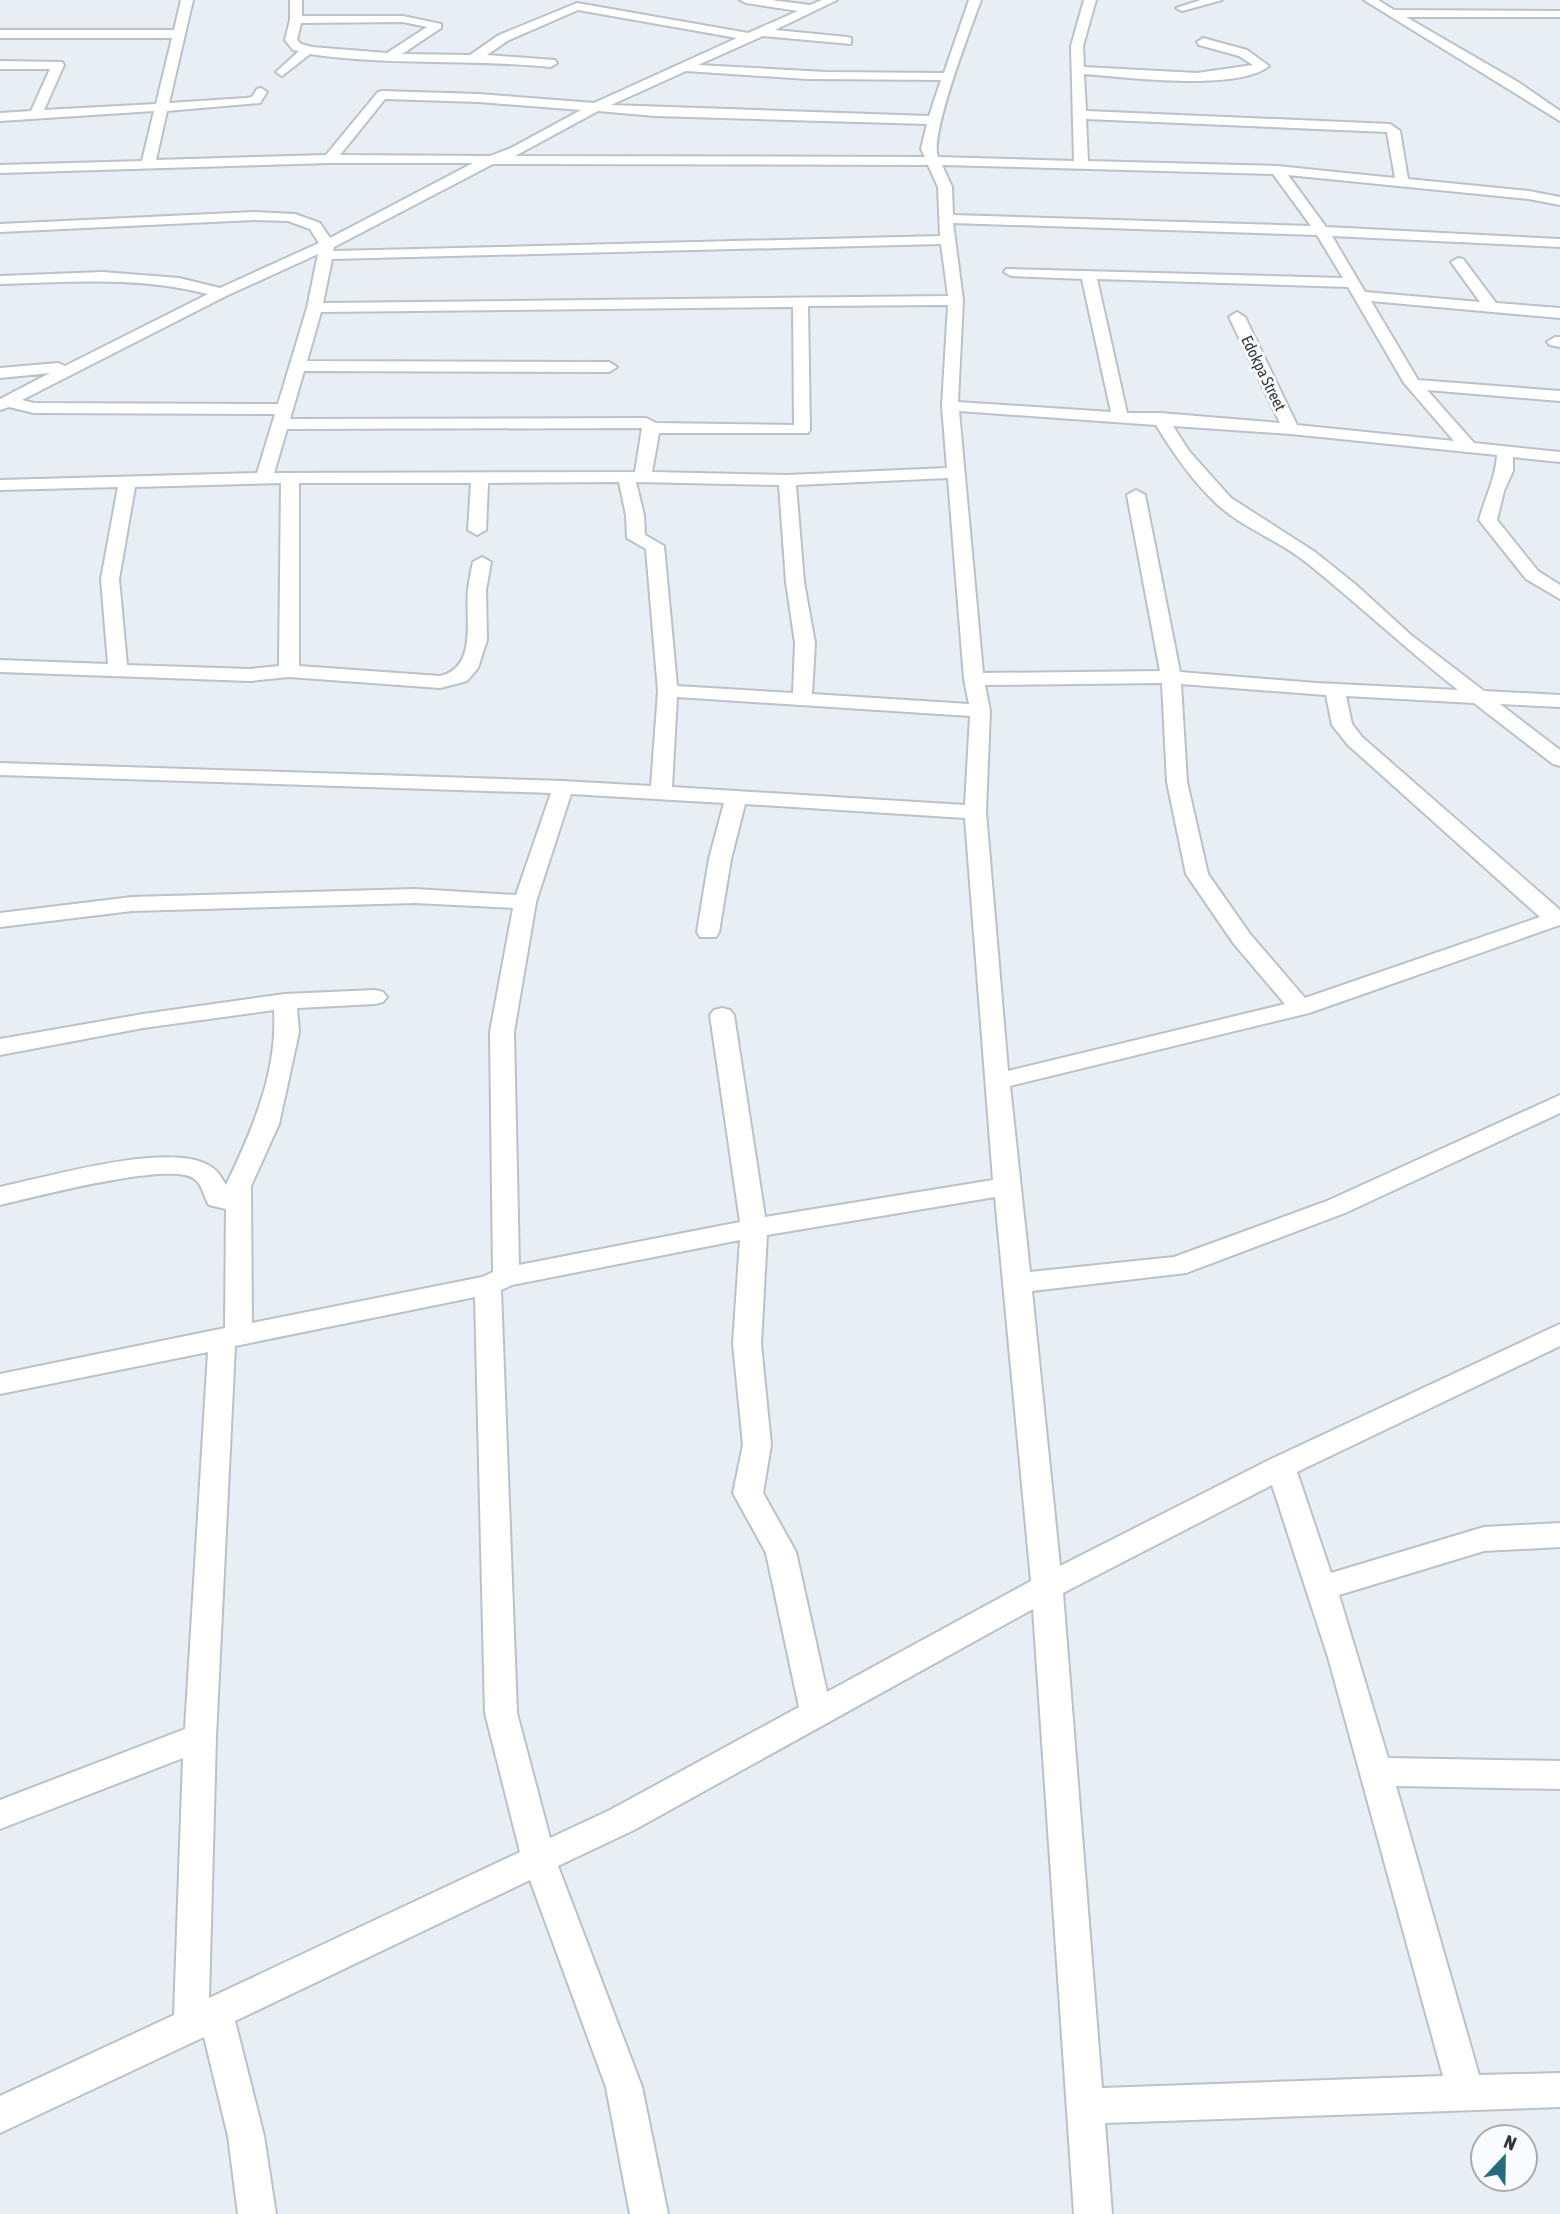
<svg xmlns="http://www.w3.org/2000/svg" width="1560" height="2214" font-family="'Asap Condensed',sans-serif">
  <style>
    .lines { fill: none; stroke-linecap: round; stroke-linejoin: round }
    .minor-casing { stroke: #bbc1c7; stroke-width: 4 }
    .minor { fill: #fff; fill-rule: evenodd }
    .labels { text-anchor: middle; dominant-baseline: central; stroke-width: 6; stroke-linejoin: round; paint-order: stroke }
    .far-street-label { font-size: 16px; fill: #323436; stroke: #f9fbfe }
  </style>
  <rect width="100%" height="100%" fill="#e9eef5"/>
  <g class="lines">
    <g class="minor-casing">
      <g id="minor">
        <path d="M181,0H193L169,103L246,98L252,97L257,89L261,88L267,92L260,103L167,111L156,160L326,155L378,92L382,91L479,94L594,103L737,38L578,10L507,41L487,55L555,60L557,63L551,67C471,59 389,66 310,54L282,76L276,72L299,51L293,50L285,40L290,20V0H302V16H403L441,24V28L402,54L470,55L499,35L577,3L748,33L798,11L746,3L740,0H771L810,5L822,0H837L775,30L847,37L851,38V44L763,36L698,65L826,72L944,73L969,0H981C971,28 929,136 938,157L1074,161L1071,46L1084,0H1096L1083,46L1084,67L1197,73L1253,65L1239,56L1199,45L1197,42L1203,38L1247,50L1269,66C1237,92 1126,77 1084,74L1086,111L1390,124L1400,131L1408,179L1529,191L1560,197V205L1529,199L1288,175L1326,227L1560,239V247L1332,236L1365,292L1480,302L1451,262L1458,258L1463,259L1496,303L1560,308V318L1371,301L1418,380L1560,391V401L1427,390L1474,443L1560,452V462L1513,457V471L1504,491L1497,520L1538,571L1560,585V599L1526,579L1479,520C1485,498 1496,477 1497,455L1291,434L1173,426L1189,451L1231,498L1315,552L1355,584L1411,635L1484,691L1560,695V707L1500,704L1560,750V766L1553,764L1474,703L1346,696L1352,724L1362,737L1560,910V925L1309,1013L1010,1086L1030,1272L1174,1257L1327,1201L1560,1095V1113L1345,1213L1186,1273L1032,1291L1060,1566L1271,1459L1560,1324V1346L1297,1472L1331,1573L1484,1527L1560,1523V1547L1484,1551L1339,1595L1388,1758L1560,1761V1789L1396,1786L1479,2075L1560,2073V2107L1105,2123L1112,2214H1074L1033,1609L634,1830L558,1866L642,2087L668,2214H630L606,2087L530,1880L235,2021L264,2136L276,2214H238L228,2136L204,2037L0,2133V2096L174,2015L183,1758L0,1829V1800L185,1729L208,1352L0,1394V1374L225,1328L226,1209L209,1205C203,1196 203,1184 193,1178C166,1162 35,1197 0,1205V1187C48,1177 166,1142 208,1165C217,1169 221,1177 226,1185C252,1131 278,1071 274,1010L143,1028L0,1055V1039L143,1014L285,994L375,990L383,992L387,997L383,1002L375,1004L297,1008L299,1032L279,1124L251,1186L252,1323L482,1277L493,1272L490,1032L513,908L415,903L132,911L0,927V913L132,897L415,889L516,895L551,793L0,775V763L563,781L651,786L658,691L646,549L627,538L626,515L619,482L488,483L486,530L477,535L468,530L471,483H299V666L440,676C478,667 465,619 468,590C469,580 471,571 473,562L482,557L491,562L486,590L487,640L478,668L467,681L440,688L289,677L250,681L0,672V660L108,664L101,579L118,487L0,490V480L257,473L275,414L34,413L9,407L0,410V399L50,373L0,378V368L58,363L65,366L208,294C140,276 70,282 0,284V276L103,272L179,278L220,288L319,243L310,229L288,221L254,220L0,232V224L254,212L295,214L320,223L330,238L473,163H330L0,173V165L142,161L154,111L0,121V113L31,111L50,69H0V61L62,62L64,65L44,110L156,104L172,38H0V30H174ZM403,22L427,27L387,53L312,47L301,44L297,40L301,23ZM686,71L807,79L941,80L929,116L611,105ZM385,99L479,102L581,110L511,148L490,156L340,155ZM598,111L655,116L927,124L921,149L925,157L515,156ZM1086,119L1387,132L1395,178L1277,166L1088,161ZM493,164L928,165L938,187L940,236L333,251L334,247ZM942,165L1273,174L1311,226L953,215L952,187ZM953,223L1317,235L1343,278L1006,269L1004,272L1011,276L1082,279L1111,412L958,402L963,300ZM941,244L948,296L323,303L332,259ZM318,254L307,308L278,404L34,403L22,400L226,296ZM1097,279L1348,287L1404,383L1454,441L1297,425L1245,317L1237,312L1229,317L1280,423L1160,413H1127ZM948,305L942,406L947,468L787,475L652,472L659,433H808L810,430L808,306ZM793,307L794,425L656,423L646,418L290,419L304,371L609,372L617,367L609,362L307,361L321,312ZM959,411L1156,425C1173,453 1193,482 1218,505C1243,528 1280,541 1307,563C1358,604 1406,649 1458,690L1316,683L1180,672L1145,495L1136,490L1127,495L1160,671L983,673ZM642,428L635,472L274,473L287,429ZM948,478L964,679L969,704L812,694L815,643L804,582L796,485ZM636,482L779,485L786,582L795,643L793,693L677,686L664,546L645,535L644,515ZM281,483L279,666L250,669L127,665L119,579L135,487ZM1162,683L1167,782L1186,874L1234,944L1285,1004L1008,1071L986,812L990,711L985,685ZM1181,684L1326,695L1332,725L1348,745L1540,917L1305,998L1250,934L1208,874L1187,782ZM677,697L970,716L965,805L672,787ZM571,794L724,803L709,859L697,932L700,937H716L719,932L731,859L745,804L965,818L993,1180L765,1217L734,1015L730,1010L722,1008L714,1010L710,1015L740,1222L519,1265L514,1032L536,902ZM995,1197L1031,1581L827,1692L796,1552L763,1493L771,1445L761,1344L767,1235ZM740,1240L733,1344L743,1445L733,1493L766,1553L799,1707L610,1810L550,1838L517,1713L501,1290L512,1285ZM475,1297L485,1713L520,1852L209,1998L216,1737L235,1346ZM1272,1485L1328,1657L1443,2076L1102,2088L1063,1593Z"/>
        <polygon points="1201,0 1222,0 1182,11 1176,8"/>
        <polygon points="1364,0 1378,0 1394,10 1560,11 1560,17 1406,17 1518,82 1560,111 1560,121"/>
        <polygon points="1555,337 1560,337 1560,347 1550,345 1547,342"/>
      </g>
    </g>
    <use href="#minor" class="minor"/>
  </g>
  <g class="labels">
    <g class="far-street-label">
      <text transform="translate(1264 373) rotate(64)">Edokpa Street</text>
    </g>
  </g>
  <g transform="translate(1504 2158) rotate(22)"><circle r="33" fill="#f9fbfe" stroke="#a9abae" stroke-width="2"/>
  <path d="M0-5L12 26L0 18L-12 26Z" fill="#296b7e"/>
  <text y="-10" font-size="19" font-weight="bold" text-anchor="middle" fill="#323436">N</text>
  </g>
</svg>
